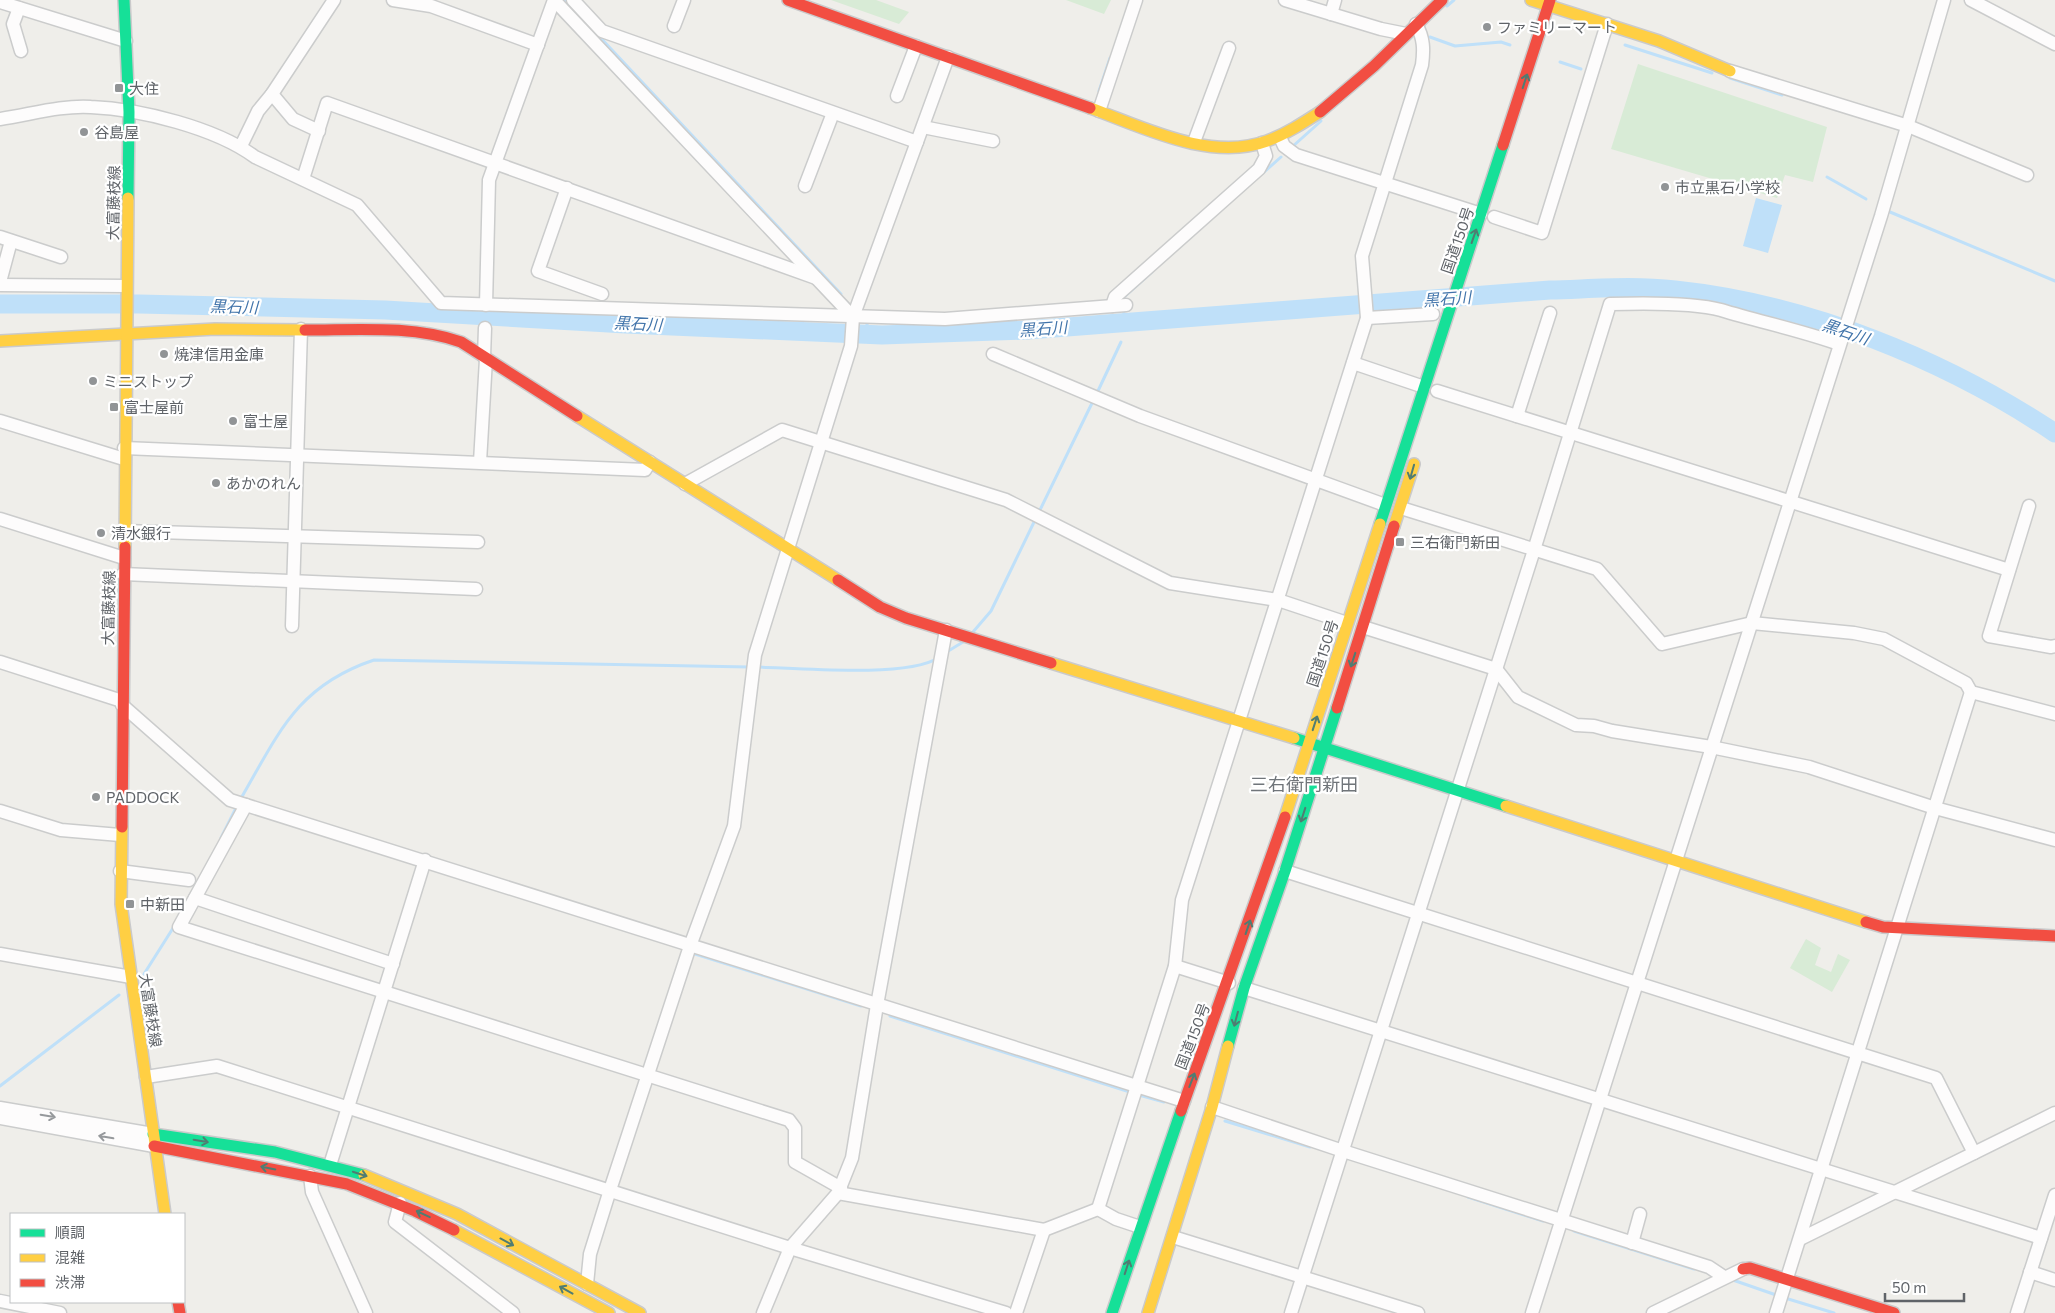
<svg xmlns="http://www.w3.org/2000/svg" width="2055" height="1313" font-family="Commissioner,'Noto Sans JP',sans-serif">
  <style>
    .green { fill: #d8ebd6 }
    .water { fill: #bfe0f9 }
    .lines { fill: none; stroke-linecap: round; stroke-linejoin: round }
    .stream { stroke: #bfe0f9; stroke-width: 3 }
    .river { stroke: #bfe0f9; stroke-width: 19 }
    .street-casing { stroke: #cbcccc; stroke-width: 15 }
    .fast-casing { stroke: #cacacb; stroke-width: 14 }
    .slow-casing { stroke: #cacacb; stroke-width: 14 }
    .jam-casing { stroke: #cacacb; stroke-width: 14 }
    .street { stroke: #fdfcfc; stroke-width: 12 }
    .fast { stroke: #16e098; stroke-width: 11 }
    .slow { stroke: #ffcf43; stroke-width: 11 }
    .jam { stroke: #f24e42; stroke-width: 11 }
    .oneway { stroke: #507c72 }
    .oneway2 { stroke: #96999c }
    .poi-dot { fill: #919496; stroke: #fff; stroke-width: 2 }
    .labels { text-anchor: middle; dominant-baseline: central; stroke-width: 4.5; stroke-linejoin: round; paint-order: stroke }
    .poi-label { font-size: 15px; fill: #5f6368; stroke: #fff; text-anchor: start }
    .street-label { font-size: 15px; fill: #5f6368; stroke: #fff }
    .water-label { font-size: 16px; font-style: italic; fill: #4174aa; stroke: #fff }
    .quarter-label { font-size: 18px; fill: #70757a; stroke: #fff }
  </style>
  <rect width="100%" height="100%" fill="#efeeea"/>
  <g class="green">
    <polygon points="831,0 876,0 909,12 899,24"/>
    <polygon points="1066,0 1111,0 1104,14"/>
    <polygon points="1638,64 1827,127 1813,182 1785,175 1777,198 1611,149"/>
    <polygon points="1806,939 1821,948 1815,965 1831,972 1838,954 1850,960 1832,992 1790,968"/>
  </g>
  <polygon class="water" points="1756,198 1782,205 1768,253 1743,246"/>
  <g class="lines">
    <g class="stream">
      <polyline points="565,0 571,7"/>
      <polyline points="1447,6 1454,0"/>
      <polyline points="596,33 841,294"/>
      <polyline points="1430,37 1455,46 1501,42 1510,45"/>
      <polyline points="1625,45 1712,73"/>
      <polyline points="1560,62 1581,69"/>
      <polyline points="1730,78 1782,95"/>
      <polyline points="1099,91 1110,58"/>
      <polyline points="1292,147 1321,121"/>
      <polyline points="1263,173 1281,157"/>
      <polyline points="1827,177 1866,199"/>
      <polyline points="1890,212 2055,281"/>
      <polyline points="1123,303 1123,298 1152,272"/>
      <polyline points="866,322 868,327 882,335"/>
      <polyline points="1123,330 1124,309"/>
      <polyline points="1097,393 1121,342"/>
      <polyline points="1039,512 1094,399"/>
      <polyline points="973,632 991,611 1036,518"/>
      <polyline points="945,653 963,642"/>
      <path d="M756,667C795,668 907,678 938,658"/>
      <path d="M240,800C278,735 296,686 374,660L749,667"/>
      <polyline points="221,838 237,806"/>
      <polyline points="695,954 861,1006"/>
      <polyline points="144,974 175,925"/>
      <polyline points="890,1016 1133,1093"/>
      <polyline points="0,1086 119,995"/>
      <polyline points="1139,1095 1164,1102"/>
      <polyline points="1225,1121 1310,1147"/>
      <polyline points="1468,1197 1543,1221"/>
      <polyline points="1574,1231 1694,1269"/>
      <polyline points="1730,1279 1779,1296"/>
      <polyline points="1785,1298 1834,1313"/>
    </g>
    <path class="river" d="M0,304H139L385,310L626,324L882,335L1028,330L1550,290C1591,289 1633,285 1675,290C1808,304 1944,359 2055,433"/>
    <g class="street-casing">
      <g id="street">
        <polyline points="393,0 431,6 538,45"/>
        <polyline points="554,0 853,317"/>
        <polyline points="573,0 602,31 917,142"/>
        <polyline points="1285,0 1381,29 1406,34"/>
        <polyline points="1971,0 2055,44"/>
        <polyline points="0,2 126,41"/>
        <polyline points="19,8 13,24 21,51"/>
        <polyline points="1331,14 1335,0"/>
        <polyline points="674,26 684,0"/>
        <polyline points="1730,71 1908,126 2027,175"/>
        <polyline points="272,94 293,119 319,131"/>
        <polyline points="897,96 916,46"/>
        <polyline points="1099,111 1136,0"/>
        <path d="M0,119C29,115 61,105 91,107C140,109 216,128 255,157L357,205L441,303L945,319L1126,305"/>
        <polyline points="923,127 993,141"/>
        <polyline points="1280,137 1284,146 1296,155 1481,214"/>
        <polyline points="1194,142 1229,48"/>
        <polyline points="241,146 258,111 272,94 334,0"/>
        <polyline points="303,179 327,103 816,278"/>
        <polyline points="805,186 833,113"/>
        <polyline points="567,188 538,271 602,294"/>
        <polyline points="1494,217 1542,233 1607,24"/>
        <polyline points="0,237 61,257"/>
        <polyline points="0,282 11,241"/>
        <polyline points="0,285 126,286"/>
        <polyline points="486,305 489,180 554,0"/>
        <polyline points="1112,306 1115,297 1259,169 1266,156 1262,143"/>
        <polyline points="1367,318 1433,314"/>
        <polyline points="993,354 1140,416 1385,505"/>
        <polyline points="484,357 485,328"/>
        <polyline points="1353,363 1424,387"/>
        <polyline points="1437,391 2009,570"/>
        <polyline points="1517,416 1550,313"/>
        <polyline points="0,421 124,459"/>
        <polyline points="124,448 645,470 650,462"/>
        <polyline points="480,462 486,359"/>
        <polyline points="685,484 782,430 1006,500 1170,583 1278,600 1347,623"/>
        <polyline points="2029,506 1989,636 2051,647 2055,646"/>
        <polyline points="1401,508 1597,569 1662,644 1752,623 1854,633 1884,639 1966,683 1971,692 2055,714"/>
        <polyline points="0,519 124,558"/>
        <polyline points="124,531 478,542"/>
        <polyline points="123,574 476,589"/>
        <polyline points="292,626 301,329"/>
        <polyline points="1363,627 1496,669 1518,697 1576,725 1594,726 1612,731 1711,747 1809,767 1935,808 2055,840"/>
        <polyline points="0,662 122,701"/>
        <polyline points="122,705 230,800 1184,1101"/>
        <polyline points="246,805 179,927 789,1120 795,1128 795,1162 841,1188"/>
        <polyline points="0,811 61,830 120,835"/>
        <polyline points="120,871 189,880"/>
        <polyline points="1285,871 1936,1078 1974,1153"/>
        <polyline points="195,898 393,964"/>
        <polyline points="0,954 131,977"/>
        <polyline points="1175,966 1229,983"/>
        <polyline points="1244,988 2041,1238"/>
        <polyline points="146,1077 217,1066 790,1248 1006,1313"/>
        <polyline points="1212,1107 1343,1151 1709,1267 1724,1277"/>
        <polyline points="0,1108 153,1134"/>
        <polyline points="0,1118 154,1146"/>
        <polyline points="330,1165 425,860"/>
        <polyline points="310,1176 312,1192 366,1313"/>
        <polyline points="838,1193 1044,1230 1098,1209 1116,1219 1140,1227"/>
        <polyline points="400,1203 395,1222 513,1313"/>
        <path d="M1098,1209L1175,966L1182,900L1367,318L1362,256L1422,65C1424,50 1424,38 1416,24"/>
        <polyline points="1173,1237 1418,1313"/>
        <polyline points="1800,1239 2055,1113"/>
        <polyline points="1632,1243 1640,1214"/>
        <polyline points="2030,1272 2055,1280"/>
        <polyline points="587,1284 590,1254 610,1190 690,946 734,826 755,655 851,346 853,317 948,57"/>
        <polyline points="0,1301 60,1313"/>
        <polyline points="763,1313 790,1248 838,1193 852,1158 877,1005 946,630"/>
        <polyline points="1016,1313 1044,1230"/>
        <path d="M1291,1313L1534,550L1610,304C1642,303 1691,302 1721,310C1760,322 1800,330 1839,344"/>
        <polyline points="1532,1313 1881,216 1944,0"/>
        <polyline points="1653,1313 1743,1269"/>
        <polyline points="1776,1313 1971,692"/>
        <polyline points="2017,1313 2055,1195"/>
      </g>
    </g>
    <g class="fast-casing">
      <g id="fast">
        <polyline points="124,0 129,112 128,198"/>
        <polyline points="1380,524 1503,145"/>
        <polyline points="1294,738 1506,806"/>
        <polyline points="1228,1046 1244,988 1285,871 1337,708"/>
        <polyline points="153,1134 275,1152 364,1175"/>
        <polyline points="1112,1313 1181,1111"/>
      </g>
    </g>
    <g class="slow-casing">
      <g id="slow">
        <polyline points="1531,0 1659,41 1730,71"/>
        <path d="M1090,108C1143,127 1210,162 1267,141C1286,134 1303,123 1320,112"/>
        <polyline points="0,341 215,329 305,330"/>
        <polyline points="577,416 838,580"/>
        <polyline points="1394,526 1414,464"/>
        <polyline points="125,547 128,198"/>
        <polyline points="1051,663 1294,738"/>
        <polyline points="1506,806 1866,922"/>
        <polyline points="1285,817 1380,524"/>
        <polyline points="122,827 121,904 165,1214"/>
        <polyline points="364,1175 457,1214 640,1313"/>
        <polyline points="454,1230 609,1313"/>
        <polyline points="1148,1313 1212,1107 1228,1046"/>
      </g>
    </g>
    <g class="jam-casing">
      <g id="jam">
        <polyline points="788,0 1090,108"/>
        <polyline points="1320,112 1374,66 1442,0"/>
        <polyline points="1503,145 1550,0"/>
        <path d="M305,330C357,330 412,325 461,342L577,416"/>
        <polyline points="838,580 880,607 906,618 1051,663"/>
        <polyline points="1337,708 1394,526"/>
        <polyline points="122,827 125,547"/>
        <polyline points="1866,922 1883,927 2055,936"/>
        <polyline points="1181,1111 1285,817"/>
        <polyline points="154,1146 347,1184 415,1211 454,1230"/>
        <polyline points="1743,1269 1750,1268 1894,1313"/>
        <polyline points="178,1302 180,1313"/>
      </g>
    </g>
    <use href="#street" class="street"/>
    <use href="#fast" class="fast"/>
    <use href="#slow" class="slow"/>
    <use href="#jam" class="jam"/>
  </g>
  <defs><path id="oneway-shaft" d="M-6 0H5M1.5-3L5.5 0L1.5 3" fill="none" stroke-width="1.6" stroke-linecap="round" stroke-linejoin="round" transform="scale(1.25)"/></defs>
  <g class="oneway">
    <use href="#oneway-shaft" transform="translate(1525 81) rotate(-72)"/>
    <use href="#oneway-shaft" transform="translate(1474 236) rotate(-71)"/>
    <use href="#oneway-shaft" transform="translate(1412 472) rotate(106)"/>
    <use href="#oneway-shaft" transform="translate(1353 660) rotate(108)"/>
    <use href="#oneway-shaft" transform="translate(1315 723) rotate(-72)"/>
    <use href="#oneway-shaft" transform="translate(1303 815) rotate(108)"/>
    <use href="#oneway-shaft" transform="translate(1248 927) rotate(-71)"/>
    <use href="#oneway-shaft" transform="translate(1236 1019) rotate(105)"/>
    <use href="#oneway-shaft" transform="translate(1192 1080) rotate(-69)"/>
    <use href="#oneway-shaft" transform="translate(201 1141) rotate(10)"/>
    <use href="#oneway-shaft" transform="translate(268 1168) rotate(-169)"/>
    <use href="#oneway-shaft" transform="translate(360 1174) rotate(18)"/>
    <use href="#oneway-shaft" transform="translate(423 1214) rotate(-155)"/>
    <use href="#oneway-shaft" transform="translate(507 1242) rotate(28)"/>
    <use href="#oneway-shaft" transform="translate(1127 1267) rotate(-72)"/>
    <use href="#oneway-shaft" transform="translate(566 1290) rotate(-151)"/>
  </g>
  <g class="oneway2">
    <use href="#oneway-shaft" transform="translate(48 1116) rotate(10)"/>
    <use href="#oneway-shaft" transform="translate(106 1137) rotate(-170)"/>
  </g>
  <g class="poi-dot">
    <circle cx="1487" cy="27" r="5"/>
    <rect x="114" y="83" width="10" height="10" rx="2.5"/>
    <circle cx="84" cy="132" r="5"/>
    <circle cx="1665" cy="187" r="5"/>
    <circle cx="164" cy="354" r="5"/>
    <circle cx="93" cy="381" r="5"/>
    <rect x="109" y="402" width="10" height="10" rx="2.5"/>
    <circle cx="233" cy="421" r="5"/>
    <circle cx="216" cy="483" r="5"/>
    <circle cx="101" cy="533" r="5"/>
    <rect x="1395" y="537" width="10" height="10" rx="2.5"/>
    <circle cx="96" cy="797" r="5"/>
    <rect x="125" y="899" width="10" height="10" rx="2.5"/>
  </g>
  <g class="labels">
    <g class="poi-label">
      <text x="1497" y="27">ファミリーマート</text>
      <text x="129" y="88">大住</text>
      <text x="94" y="132">谷島屋</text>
      <text x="1675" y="187">市立黒石小学校</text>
      <text x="174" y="354">焼津信用金庫</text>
      <text x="103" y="381">ミニストップ</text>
      <text x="124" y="407">富士屋前</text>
      <text x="243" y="421">富士屋</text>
      <text x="226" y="483">あかのれん</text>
      <text x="111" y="533">清水銀行</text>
      <text x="1410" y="542">三右衛門新田</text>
      <text x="106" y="797">PADDOCK</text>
      <text x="140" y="904">中新田</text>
    </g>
    <g class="street-label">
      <text transform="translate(113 203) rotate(-89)">大富藤枝線</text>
      <text transform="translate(1457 240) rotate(-71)">国道150号</text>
      <text transform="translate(108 608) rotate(-89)">大富藤枝線</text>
      <text transform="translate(1322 653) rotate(-72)">国道150号</text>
      <text transform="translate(151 1010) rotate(81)">大富藤枝線</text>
      <text transform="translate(1192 1036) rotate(-69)">国道150号</text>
    </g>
    <g class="water-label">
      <text transform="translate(1447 298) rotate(-4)">黒石川</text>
      <text transform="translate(234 306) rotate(2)">黒石川</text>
      <text transform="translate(638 323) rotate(3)">黒石川</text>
      <text transform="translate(1043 328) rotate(-4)">黒石川</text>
      <text transform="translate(1846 331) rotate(19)">黒石川</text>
    </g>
    <g class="quarter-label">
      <text x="1304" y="784">三右衛門新田</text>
    </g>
  </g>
  <rect x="10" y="1213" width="175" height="90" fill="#ffffff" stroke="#bfc1c3"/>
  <rect x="20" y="1229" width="25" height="8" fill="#16e098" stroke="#bfc1c3"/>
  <text x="55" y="1238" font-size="15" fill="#5f6368">順調</text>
  <rect x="20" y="1254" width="25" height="8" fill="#ffcf43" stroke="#bfc1c3"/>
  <text x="55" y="1263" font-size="15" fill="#5f6368">混雑</text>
  <rect x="20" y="1279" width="25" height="8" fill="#f24e42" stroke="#bfc1c3"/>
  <text x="55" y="1288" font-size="15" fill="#5f6368">渋滞</text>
  <path d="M1885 1293v8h79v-8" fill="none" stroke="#5f6368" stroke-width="2.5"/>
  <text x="1892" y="1293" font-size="15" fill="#5f6368" stroke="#ffffff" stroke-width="4" paint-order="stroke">50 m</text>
</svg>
